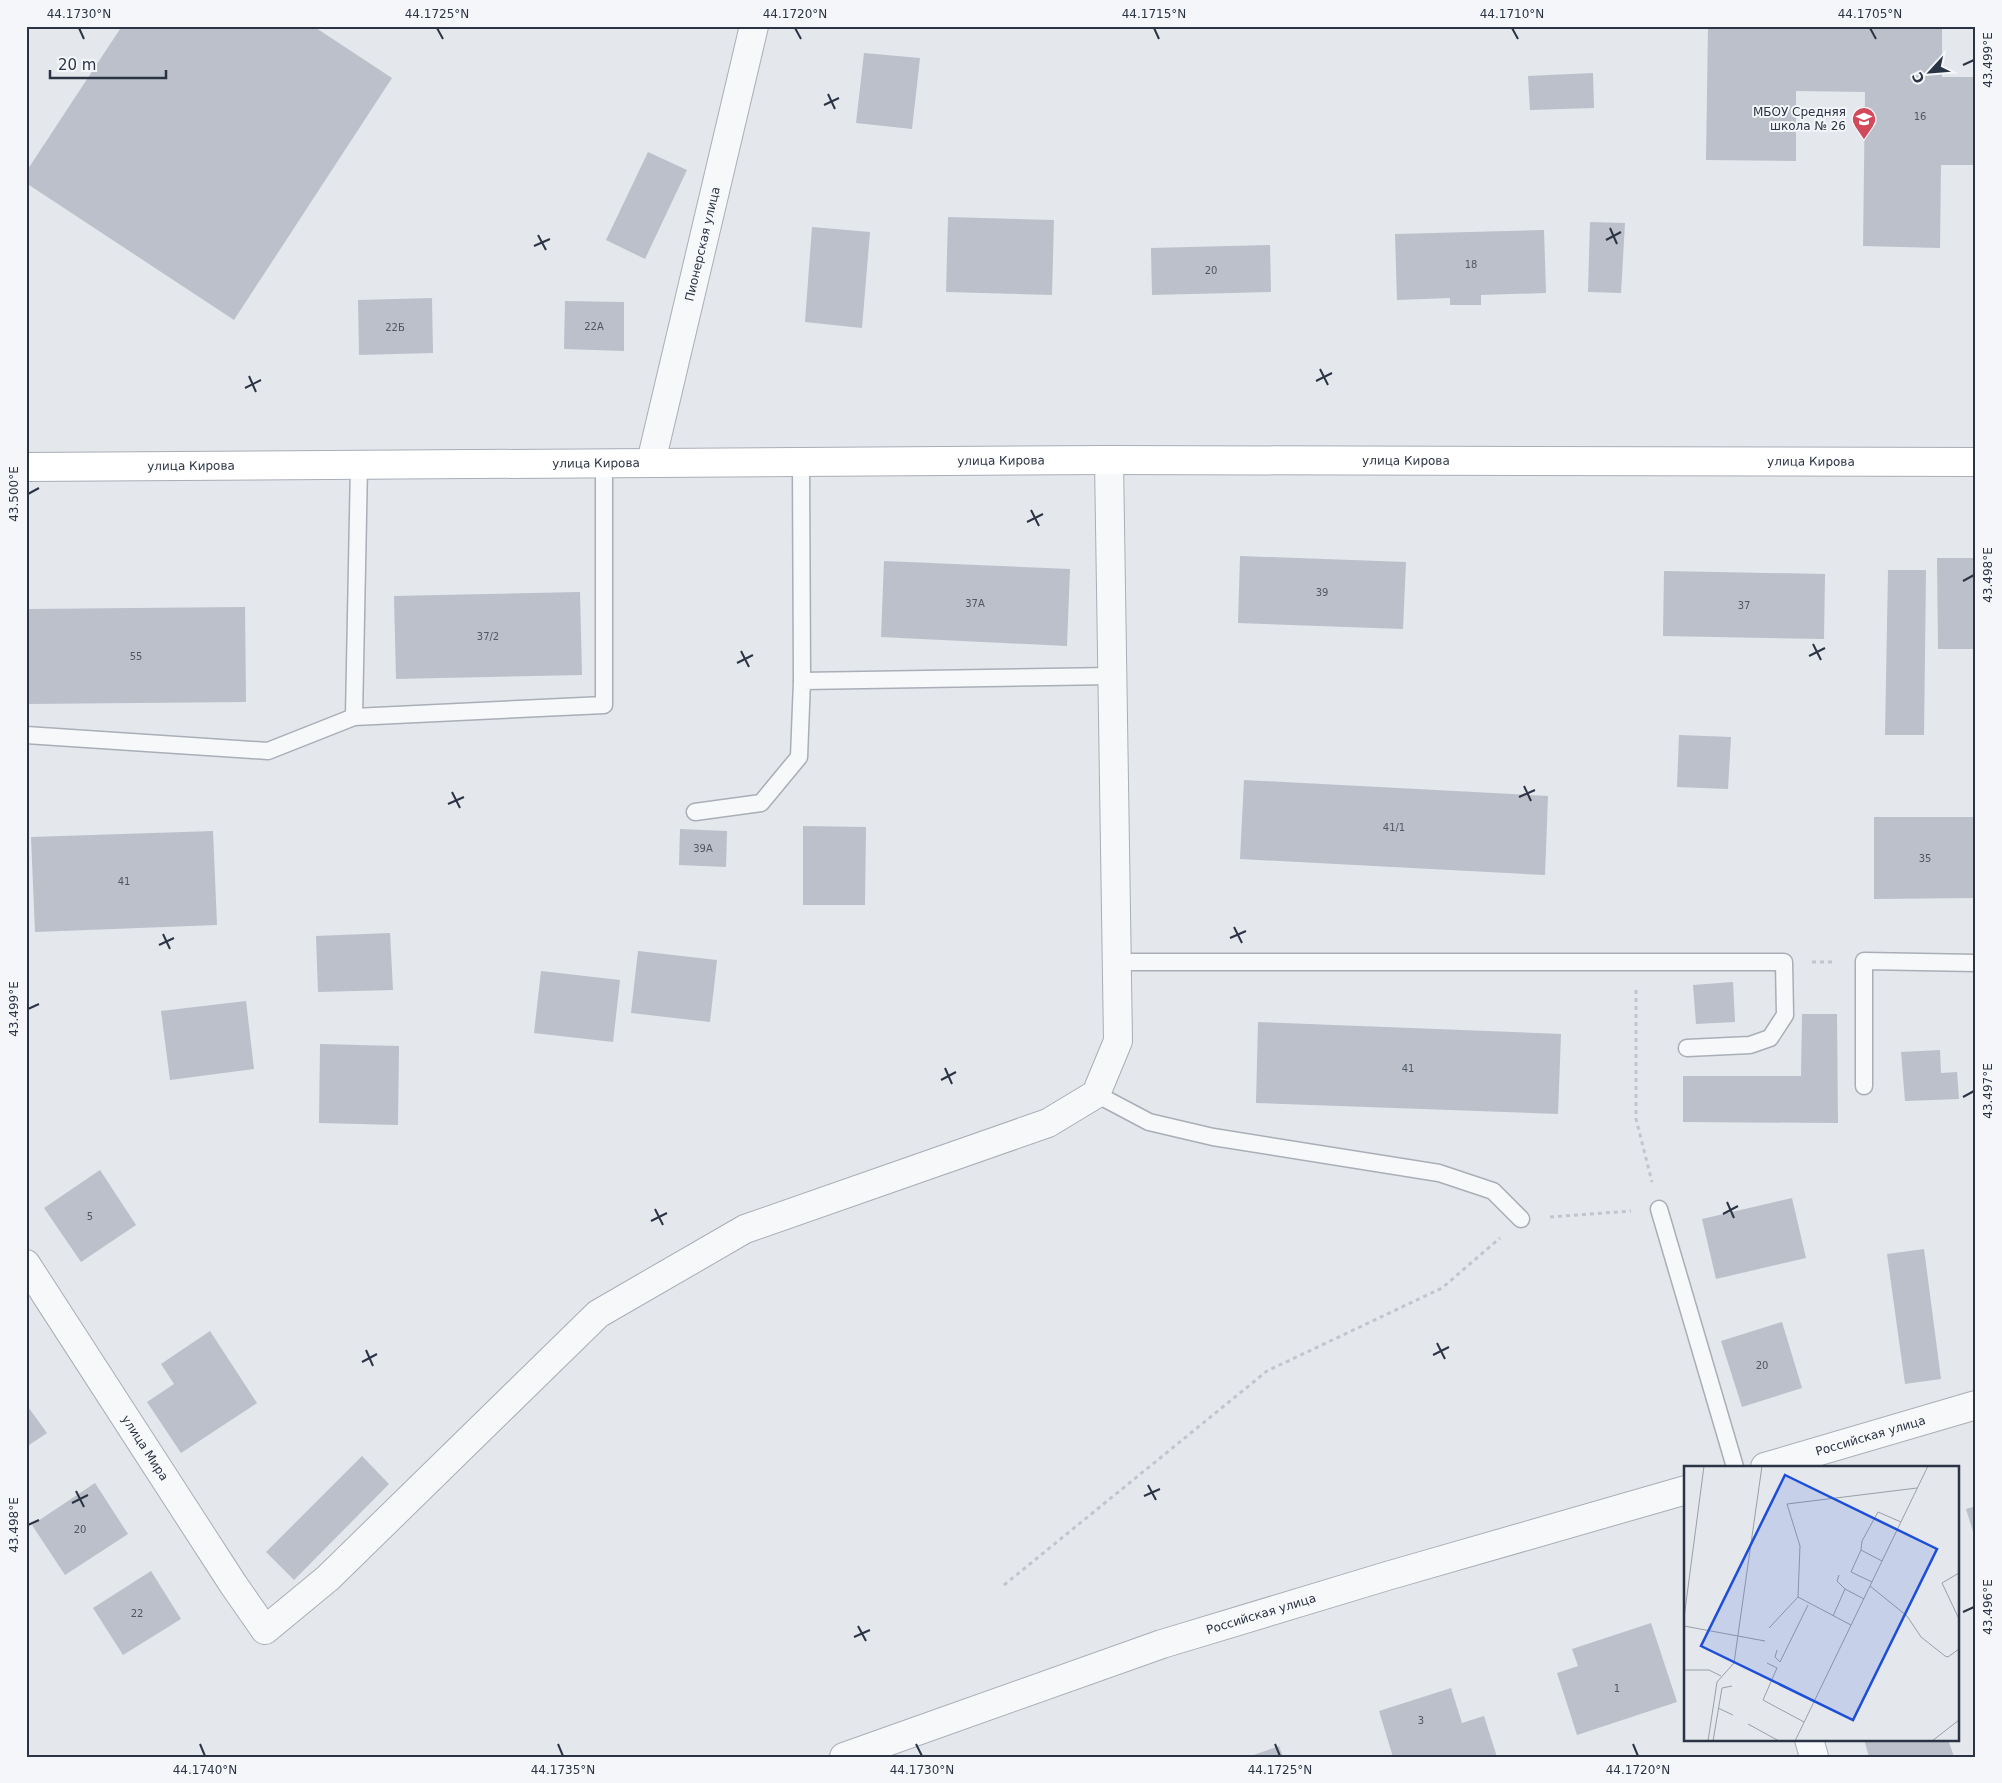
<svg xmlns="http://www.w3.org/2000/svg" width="2002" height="1783" font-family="'DejaVu Sans',sans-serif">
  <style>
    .building { fill: #bbc0ca }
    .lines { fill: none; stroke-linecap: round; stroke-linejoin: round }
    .service-casing { stroke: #a9aeb7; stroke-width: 19 }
    .minor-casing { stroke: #a9aeb7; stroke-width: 30 }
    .secondary-casing { stroke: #a9aeb7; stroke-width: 30 }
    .path { stroke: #c2c5cb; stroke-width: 3; stroke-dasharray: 4 4; stroke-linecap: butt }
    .service { stroke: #f7f8fa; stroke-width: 16 }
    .minor { stroke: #f7f8fa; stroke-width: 28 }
    .secondary { stroke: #fff; stroke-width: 28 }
    .ticks { fill: none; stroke: #2b3445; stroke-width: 2 }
    .labels { text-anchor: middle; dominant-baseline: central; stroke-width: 4; stroke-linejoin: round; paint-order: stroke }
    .number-label { font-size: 10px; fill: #4f5766 }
    .poi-label { font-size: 12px; fill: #2b3445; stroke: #f4f6f9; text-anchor: end }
    .street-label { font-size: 12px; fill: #2b3445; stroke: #f4f6f9 }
    .inset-road { fill: none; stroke: #9a9fa9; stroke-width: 1 }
    .view { fill: #1d4ed8; fill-opacity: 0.15; stroke: #1d4ed8; stroke-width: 2.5 }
    .inset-edge { fill: none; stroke: #2b3445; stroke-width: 2.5 }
    .neatline { fill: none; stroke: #2b3445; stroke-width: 2 }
    .ticks-label { font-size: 12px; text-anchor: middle; fill: #2b3445 }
  </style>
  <rect width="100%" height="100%" fill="#e4e7ec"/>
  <g class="building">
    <polygon points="122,26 313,26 392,78 234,320 26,183 26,172"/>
    <polygon points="1708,26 1942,26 1942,77 1976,77 1976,165 1941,165 1940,248 1863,246 1865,92 1796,91 1796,161 1706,160"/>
    <polygon points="864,53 920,58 912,129 856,123"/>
    <polygon points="1593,73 1594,108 1530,110 1528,76"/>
    <polygon points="648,152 687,170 645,259 606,240"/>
    <polygon points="948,217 1054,220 1052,295 946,292"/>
    <polygon points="1590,222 1625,223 1621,293 1588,292"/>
    <polygon points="812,227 870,232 862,328 805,322"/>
    <polygon points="1544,230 1546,293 1481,295 1481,305 1450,305 1450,298 1397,300 1395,234"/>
    <polygon points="1270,245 1271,292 1152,295 1151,248"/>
    <polygon points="432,298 433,353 359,355 358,300"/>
    <polygon points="565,301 624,302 624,351 564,349"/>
    <polygon points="1240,556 1406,562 1403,629 1238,623"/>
    <polygon points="1937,558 1976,558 1976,649 1938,649"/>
    <polygon points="884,561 1070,569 1067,646 881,637"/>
    <polygon points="1888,570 1926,570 1924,735 1885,735"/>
    <polygon points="1664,571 1825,574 1824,639 1663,636"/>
    <polygon points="580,592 582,675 396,679 394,596"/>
    <polygon points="245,607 246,702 26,704 26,609"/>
    <polygon points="1679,735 1731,737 1728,789 1677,787"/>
    <polygon points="1244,780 1548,796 1545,875 1240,859"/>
    <polygon points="1874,817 1976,817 1976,898 1874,899"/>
    <polygon points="803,826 866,827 865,905 803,905"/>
    <polygon points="680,829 727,831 726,867 679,865"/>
    <polygon points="213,831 217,925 35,932 31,837"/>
    <polygon points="390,933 393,990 318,992 316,936"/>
    <polygon points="638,951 717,960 710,1022 631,1013"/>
    <polygon points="541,971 620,980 613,1042 534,1033"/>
    <polygon points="1733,982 1735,1022 1696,1024 1693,985"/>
    <polygon points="246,1001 254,1069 170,1080 161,1011"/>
    <polygon points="1802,1014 1837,1014 1838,1123 1683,1122 1683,1076 1801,1076"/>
    <polygon points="1258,1022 1561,1034 1558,1114 1256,1103"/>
    <polygon points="320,1044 399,1046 398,1125 319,1123"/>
    <polygon points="1940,1050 1941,1073 1957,1072 1959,1099 1905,1101 1901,1052"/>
    <polygon points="100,1170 136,1225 81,1262 44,1208"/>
    <polygon points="1792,1198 1806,1258 1716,1279 1702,1219"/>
    <polygon points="1924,1249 1941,1379 1905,1384 1887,1254"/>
    <polygon points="1782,1322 1802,1388 1742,1407 1721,1341"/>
    <polygon points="210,1331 257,1403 181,1453 147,1402 174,1384 161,1364"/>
    <polygon points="26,1404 47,1433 26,1447"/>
    <polygon points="362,1456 389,1484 294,1580 266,1552"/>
    <polygon points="95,1483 128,1534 65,1575 32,1525"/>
    <polygon points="1976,1506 1976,1538 1975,1538 1966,1509"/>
    <polygon points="151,1571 181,1619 123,1655 93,1608"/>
    <polygon points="1651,1623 1677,1702 1577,1735 1557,1673 1578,1666 1572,1649"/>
    <polygon points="1451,1688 1462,1723 1484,1716 1497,1757 1393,1757 1379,1711"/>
    <polygon points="1864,1739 1948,1739 1954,1757 1869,1757"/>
    <polygon points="1279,1746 1283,1757 1248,1757"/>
  </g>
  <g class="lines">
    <g class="service-casing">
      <g id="service">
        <polyline points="801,461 802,681"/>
        <polyline points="354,717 604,705 604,462"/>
        <polyline points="26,735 268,751 354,717 359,465"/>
        <polyline points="695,812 761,803 799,757 802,681 1112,676"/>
        <polyline points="1116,962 1784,962 1785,1015 1770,1038 1750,1045 1687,1048"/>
        <polyline points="1864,1086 1864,961 1976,963"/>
        <polyline points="1096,1094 1149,1122 1213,1137 1439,1173 1493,1191 1521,1219"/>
        <polyline points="1659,1209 1735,1467"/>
      </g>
    </g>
    <g class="minor-casing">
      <g id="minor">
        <path id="s1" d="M651,462L754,26"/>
        <path id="s2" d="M26,1264L233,1584L265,1630L328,1578L598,1314L745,1229L1048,1123L1096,1094L1118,1041L1109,460"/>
        <path id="s3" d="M1765,1467L1976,1405"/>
        <polyline points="1809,1739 1814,1757"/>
        <path id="s4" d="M844,1757L1162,1644L1387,1576L1686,1490"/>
      </g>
    </g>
    <g class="secondary-casing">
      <g id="secondary">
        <path id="s5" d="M26,467L1109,460L1976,462"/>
      </g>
    </g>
    <g class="path">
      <polyline points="1812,962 1836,962"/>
      <polyline points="1636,990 1636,1119 1652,1182"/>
      <polyline points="1550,1217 1631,1211"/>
      <polyline points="1004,1585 1267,1371 1442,1288 1500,1238"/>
    </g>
    <use href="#service" class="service"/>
    <use href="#minor" class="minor"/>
    <use href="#secondary" class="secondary"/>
  </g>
  <path class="ticks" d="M79,28L84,39M437,28L443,39M795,28L801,39M1154,28L1159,39M1512,28L1518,39M1870,28L1876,39M1963,65L1974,60M828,94L835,109M824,105L839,98M1610,228L1617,244M538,235L546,250M1606,240L1621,232M534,246L550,239M1320,369L1328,385M249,376L256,392M1316,381L1332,373M245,388L261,380M28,494L39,488M1031,510L1039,526M1027,522L1043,514M1963,581L1974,575M1813,644L1821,660M741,651L749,667M1809,656L1825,648M737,663L753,655M1524,786L1531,801M452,792L460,808M1519,797L1535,790M448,804L464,797M1234,927L1242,943M163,934L170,949M1230,938L1246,931M159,945L174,938M28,1009L39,1004M945,1068L952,1084M941,1080L956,1072M1963,1097L1974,1091M1727,1202L1734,1218M655,1209L663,1225M1723,1214L1738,1206M651,1221L667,1213M1437,1343L1445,1359M366,1350L373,1366M1433,1355L1449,1347M362,1362L377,1354M1148,1485L1156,1500M76,1491L84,1507M1144,1496L1160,1489M72,1503L88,1495M28,1525L39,1520M1963,1612L1974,1607M858,1626L866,1641M854,1637L870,1630M200,1744L205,1756M558,1744L563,1756M916,1744L922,1756M1275,1744L1280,1756M1633,1744L1638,1756"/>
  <defs>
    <g id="school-pin" transform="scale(1.25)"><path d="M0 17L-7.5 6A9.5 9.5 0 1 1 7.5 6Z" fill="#d1495b" stroke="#f4f6f9"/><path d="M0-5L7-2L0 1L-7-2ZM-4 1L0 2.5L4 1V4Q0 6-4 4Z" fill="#fff"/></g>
  </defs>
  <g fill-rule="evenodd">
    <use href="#school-pin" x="1864" y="119"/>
  </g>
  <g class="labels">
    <g class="number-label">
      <text x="1920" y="116">16</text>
      <text x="1471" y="264">18</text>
      <text x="1211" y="270">20</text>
      <text x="594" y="326">22А</text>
      <text x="395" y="327">22Б</text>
      <text x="1322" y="592">39</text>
      <text x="975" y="603">37A</text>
      <text x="1744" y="605">37</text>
      <text x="488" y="636">37/2</text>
      <text x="136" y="656">55</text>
      <text x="1394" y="827">41/1</text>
      <text x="703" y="848">39А</text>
      <text x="1925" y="858">35</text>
      <text x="124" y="881">41</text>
      <text x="1408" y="1068">41</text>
      <text x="90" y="1216">5</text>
      <text x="1762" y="1365">20</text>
      <text x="80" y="1529">20</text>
      <text x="137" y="1613">22</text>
      <text x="1617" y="1688">1</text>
      <text x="1421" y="1720">3</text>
    </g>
    <g class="poi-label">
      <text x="1846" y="112">МБОУ Средняя<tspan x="1846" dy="14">школа № 26</tspan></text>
    </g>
    <g class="street-label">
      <text stroke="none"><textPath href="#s1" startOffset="224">Пионерская улица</textPath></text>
      <text stroke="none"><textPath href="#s5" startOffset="975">улица Кирова</textPath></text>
      <text stroke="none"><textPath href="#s5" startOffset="1380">улица Кирова</textPath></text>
      <text stroke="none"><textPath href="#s5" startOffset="570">улица Кирова</textPath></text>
      <text stroke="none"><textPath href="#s5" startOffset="1785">улица Кирова</textPath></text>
      <text stroke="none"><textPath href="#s5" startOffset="165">улица Кирова</textPath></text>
      <text stroke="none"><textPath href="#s3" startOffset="110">Российская улица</textPath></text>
      <text stroke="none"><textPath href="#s2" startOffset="219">улица Мира</textPath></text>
      <text stroke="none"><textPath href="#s4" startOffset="441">Российская улица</textPath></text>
    </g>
  </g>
  <g transform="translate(1684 1466)">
    <rect width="275" height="275" fill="#e4e7ec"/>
    <path class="inset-road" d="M25,0H43M177,84L167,106L188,116M198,95L177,84L178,75L194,46L217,56M275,107L258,117L275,153M186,120L223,150L237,171L261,190L264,191L275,183M161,123L180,133M149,150L161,123L153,115L155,109M0,152L20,0M167,159L114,131L116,80L103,38L233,22M0,160L81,175M85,162L114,131M93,184L91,191L96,196L124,139M83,197L93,202L79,234L120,256M0,204H25L37,210M34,242L49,249M64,258L95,275M24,275L33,216L50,197L78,0M29,275L38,222L48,220M111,275L244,0M248,275L275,254"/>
    <path class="view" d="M101,9L253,83L169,254L17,180Z"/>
    <rect width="275" height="275" class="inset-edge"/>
  </g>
  <rect width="2002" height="1783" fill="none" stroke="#f4f6f9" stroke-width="55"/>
  <g transform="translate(1930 72) rotate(244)" stroke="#f4f6f9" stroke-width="4" paint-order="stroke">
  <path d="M0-4L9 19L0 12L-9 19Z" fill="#2b3445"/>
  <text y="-8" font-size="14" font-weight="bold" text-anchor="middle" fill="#2b3445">С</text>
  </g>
  <path d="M50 70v8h116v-8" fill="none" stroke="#2b3445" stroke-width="2.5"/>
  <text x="58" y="70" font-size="15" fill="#2b3445" stroke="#f4f6f9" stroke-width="4" paint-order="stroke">20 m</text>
  <rect x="28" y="28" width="1946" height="1728" class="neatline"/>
  <g class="ticks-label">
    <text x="79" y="18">44.1730°N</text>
    <text x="437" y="18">44.1725°N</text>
    <text x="795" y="18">44.1720°N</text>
    <text x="1154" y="18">44.1715°N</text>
    <text x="1512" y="18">44.1710°N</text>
    <text x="1870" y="18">44.1705°N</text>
    <text transform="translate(1988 60) rotate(-90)" y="4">43.499°E</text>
    <text transform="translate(14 494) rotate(-90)" y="4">43.500°E</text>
    <text transform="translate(1988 575) rotate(-90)" y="4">43.498°E</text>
    <text transform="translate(14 1009) rotate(-90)" y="4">43.499°E</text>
    <text transform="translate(1988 1091) rotate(-90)" y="4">43.497°E</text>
    <text transform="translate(14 1525) rotate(-90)" y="4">43.498°E</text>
    <text transform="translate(1988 1607) rotate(-90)" y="4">43.496°E</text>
    <text x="205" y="1774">44.1740°N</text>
    <text x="563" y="1774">44.1735°N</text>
    <text x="922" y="1774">44.1730°N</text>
    <text x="1280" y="1774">44.1725°N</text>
    <text x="1638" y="1774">44.1720°N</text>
  </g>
</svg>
